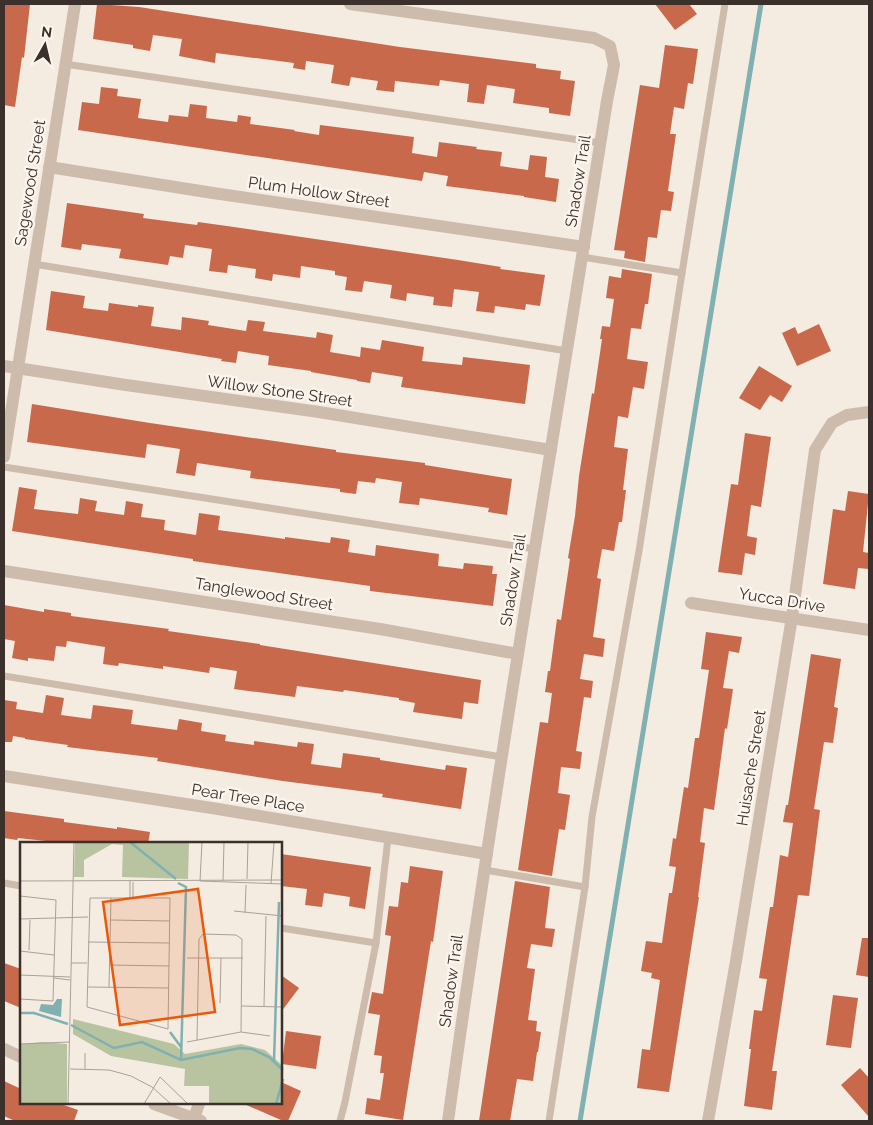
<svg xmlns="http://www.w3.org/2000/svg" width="873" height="1125" font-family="Raleway,sans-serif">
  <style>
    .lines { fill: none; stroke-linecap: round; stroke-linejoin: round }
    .stream { stroke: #7fb0b2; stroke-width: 5 }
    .building { fill: #c8694b }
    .lane { stroke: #cdbbac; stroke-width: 7 }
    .street { stroke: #cdbbac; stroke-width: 12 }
    .labels { text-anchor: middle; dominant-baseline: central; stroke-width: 5; stroke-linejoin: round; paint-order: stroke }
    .street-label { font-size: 16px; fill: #3b302b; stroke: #fbf5ee }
    .inset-river { fill: none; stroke: #7fb0b2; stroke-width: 2.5 }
    .inset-road { fill: none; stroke: #aaa098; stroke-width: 1 }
    .view { fill: #e8590c; fill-opacity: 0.15; stroke: #e8590c; stroke-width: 2.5 }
    .inset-edge { fill: none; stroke: #3b302b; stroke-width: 2.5 }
  </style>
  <rect width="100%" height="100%" fill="#f4ebe1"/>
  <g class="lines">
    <polyline class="stream" points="580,1121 761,4"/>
  </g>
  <g class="building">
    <polygon points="4,4 30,4 24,58 22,57 15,107 4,105"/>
    <polygon points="97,4 139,7 400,47 536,64 536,68 561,71 560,79 575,81 570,116 549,113 549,108 513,103 515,89 487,85 484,104 467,102 469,84 440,80 439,86 395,81 394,92 376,90 378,81 351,77 349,86 331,83 334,65 306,61 305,70 293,68 294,63 216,53 215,63 179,56 182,39 153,35 150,51 133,48 133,45 93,39"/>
    <polygon points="655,4 689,4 697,14 675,30"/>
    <polygon points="665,45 698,49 693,84 688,83 684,109 674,107 670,134 676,134 668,191 674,192 671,211 661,210 657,238 648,237 645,262 624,258 625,251 614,250 640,85 659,88"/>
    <polygon points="101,87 118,89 117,96 141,99 138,118 168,122 169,115 188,117 190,104 207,106 206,118 237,122 238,115 251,117 250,124 295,130 294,131 319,135 320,125 414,137 412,153 437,157 439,142 477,147 476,149 502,152 500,166 528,170 530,155 547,157 545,177 559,179 556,202 524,197 524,196 446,186 448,176 424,172 422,181 78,130 82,102 99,104"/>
    <polygon points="67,203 144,214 143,218 197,225 198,222 234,227 458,260 501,267 500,269 545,275 540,306 526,304 525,310 495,306 494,313 476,311 479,292 454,289 452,307 433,305 434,297 407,293 406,301 390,298 392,285 364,281 362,292 345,290 347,277 335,275 335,271 301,266 300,278 273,274 272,281 255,278 256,269 228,265 227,273 209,271 212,249 185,245 183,258 170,256 168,265 119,258 121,249 82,244 81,250 61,247"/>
    <polygon points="622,269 652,274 648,304 645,304 641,329 631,328 627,359 648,362 644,389 633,387 628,418 618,416 614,447 628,449 623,490 626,490 622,522 619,522 614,551 602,549 597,578 601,579 593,637 605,639 603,657 584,654 580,679 593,681 591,698 584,697 576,751 582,752 580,769 561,767 558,793 570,795 565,830 559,829 552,876 518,870 540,722 548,723 552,693 545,692 548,671 550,671 557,619 561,620 570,559 568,558 575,516 579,476 592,393 594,394 602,339 600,339 602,326 610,327 614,299 606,298 609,276 621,278"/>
    <polygon points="51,291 85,296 83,308 108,311 109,303 138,307 138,305 154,307 151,326 181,330 182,317 209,321 208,325 246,331 248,320 265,322 263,331 316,338 317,332 333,335 330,352 360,357 361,347 380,350 382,340 424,347 422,361 462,365 463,357 530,365 525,404 401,387 403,377 372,372 370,383 357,381 357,380 311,372 311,371 268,365 269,356 238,351 236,363 221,361 222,359 46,330"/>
    <polygon points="819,324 831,351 797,366 782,333 795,327 798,334"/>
    <polygon points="759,366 792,386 782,402 770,395 760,410 739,398"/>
    <polygon points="32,404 150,423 336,450 336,452 425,463 425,465 512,479 507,515 488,512 489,508 420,498 419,505 399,503 402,482 376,478 375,483 358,481 356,494 340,492 340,489 250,478 251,471 197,463 195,476 176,473 180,449 147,444 145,458 27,442"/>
    <polygon points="745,433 771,437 761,507 751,505 747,536 757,538 755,555 745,553 742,575 718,572 731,484 738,485"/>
    <polygon points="19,487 37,490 34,509 78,514 80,498 97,501 95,511 124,515 126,501 143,504 141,517 165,520 164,530 196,535 199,513 220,516 218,530 285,539 285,537 330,543 331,537 350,540 348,552 375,556 376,545 439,554 438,566 463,569 464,563 493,566 492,574 497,574 493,606 370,591 370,586 193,561 193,559 12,531"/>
    <polygon points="848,491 869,494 863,552 869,553 869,569 858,568 855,589 823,584 833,509 845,511"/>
    <polygon points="4,605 44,612 44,609 71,613 71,616 169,629 168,631 260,644 260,645 481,680 478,704 464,702 462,719 413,712 415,703 399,700 399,698 344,690 343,692 297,686 295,697 234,689 237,671 210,667 209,673 163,666 163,669 119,663 118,666 103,664 105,647 67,641 66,647 56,646 54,661 28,658 28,661 12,658 15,641 4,639"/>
    <polygon points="706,632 742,637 739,653 729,651 723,688 733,689 727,729 725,728 714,810 704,808 700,842 705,843 698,897 699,897 669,1092 637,1088 642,1049 650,1050 660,980 651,978 652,973 641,971 646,941 662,943 669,893 672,893 676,867 669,866 673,838 676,839 684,787 688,788 695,738 699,738 709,670 701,669"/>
    <polygon points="811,654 841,659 834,707 838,708 833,743 824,742 814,809 820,810 809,896 798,895 772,1071 777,1071 772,1110 744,1106 751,1049 749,1049 754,1010 762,1011 767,979 759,978 770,907 773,907 780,855 788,857 793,823 783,822 786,805 788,805"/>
    <polygon points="46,695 64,698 61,715 91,719 93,705 133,710 131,724 177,730 179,719 202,723 201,731 226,735 225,741 254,745 254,741 297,747 298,742 314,744 311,764 341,768 343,753 380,758 380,760 445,770 446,765 467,768 461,809 382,797 383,794 283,781 157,761 158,758 67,747 68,745 25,739 25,738 13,736 12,742 4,742 4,700 17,702 16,709 43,713"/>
    <polygon points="4,811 64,819 64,822 117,829 117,827 150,832 148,844 45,844 46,841 18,838 17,840 4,838"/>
    <polygon points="281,854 371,867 365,909 349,906 350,897 324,893 322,907 305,905 307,889 281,886"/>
    <polygon points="410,866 443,871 433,942 431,941 403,1120 365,1114 367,1098 380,1100 384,1073 380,1073 382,1056 374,1055 380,1015 368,1013 372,992 383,994 391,936 385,935 389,906 398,907 401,882 408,883"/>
    <polygon points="515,881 550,887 545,928 555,929 552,947 531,944 527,968 535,969 528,1020 537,1021 536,1031 541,1032 538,1052 537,1052 533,1081 517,1079 510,1121 479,1121"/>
    <polygon points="862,938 869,938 869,977 856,975"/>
    <polygon points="4,963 21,969 21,1008 4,1001"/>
    <polygon points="281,975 299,988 281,1012"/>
    <polygon points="833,995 858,998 851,1048 826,1045"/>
    <polygon points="286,1031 321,1036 316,1069 282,1064"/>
    <polygon points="860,1068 869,1078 869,1117 841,1085"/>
    <polygon points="4,1081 21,1089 21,1104 61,1104 78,1110 74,1121 15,1121 4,1116"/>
    <polygon points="281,1082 301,1091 288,1121 281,1121 281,1120 244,1104 281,1104"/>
  </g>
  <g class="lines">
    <g class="lane">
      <polyline points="65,64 600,143"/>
      <polyline points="34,264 567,351"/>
      <polyline points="682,273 725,4"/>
      <polyline points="4,467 535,549"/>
      <polyline points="4,676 502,757"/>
      <polyline points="485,870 585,887"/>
      <polyline points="4,883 21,886"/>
      <polyline points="281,928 376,943 388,838"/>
      <polyline points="340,1121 345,1102 376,943"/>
      <polyline points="549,1121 585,887 592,817 639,551 682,273 582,257"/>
    </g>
    <g class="street">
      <path d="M350,4L594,38L610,46L614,65L607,101C553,441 495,780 448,1121"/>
      <polyline points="49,167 213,193 584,247"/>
      <polyline points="4,366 126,385 319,412 551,450"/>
      <polyline points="4,457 75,4"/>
      <polyline points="4,571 380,629 518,654"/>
      <polyline points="691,603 869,630"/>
      <polyline points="4,776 218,809 487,854"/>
      <polyline points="4,1049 21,1057"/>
      <polyline points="154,1104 201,1121"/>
      <polyline points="194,1118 199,1104"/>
      <polyline points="708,1121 736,961 792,617 815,450 832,423 847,415 869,412"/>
    </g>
  </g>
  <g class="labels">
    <g class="street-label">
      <text transform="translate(578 181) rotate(-81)">Shadow Trail</text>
      <text transform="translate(30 183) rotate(-81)">Sagewood Street</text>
      <text transform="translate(319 192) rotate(8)">Plum Hollow Street</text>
      <text transform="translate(280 391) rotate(8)">Willow Stone Street</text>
      <text transform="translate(513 580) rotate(-81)">Shadow Trail</text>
      <text transform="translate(264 594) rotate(9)">Tanglewood Street</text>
      <text transform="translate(782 600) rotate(9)">Yucca Drive</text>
      <text transform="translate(751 768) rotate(-81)">Huisache Street</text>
      <text transform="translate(248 798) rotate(9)">Pear Tree Place</text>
      <text transform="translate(451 981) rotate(-82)">Shadow Trail</text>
    </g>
  </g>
  <g transform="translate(20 842)">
    <rect width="262" height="262" fill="#f4ebe1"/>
    <path d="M55,0H169L168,37L102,35L103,3L92,2L64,18V35H54ZM53,177L154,202L165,212L221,202L245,208L262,223V261H189V244H164L165,227L91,214L53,192ZM23,200L47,202V262H0V202Z" fill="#b8c4a0"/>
    <path d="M37,157H42L41,175L19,169L21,162L33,163Z" fill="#7fb0b2"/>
    <path class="inset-river" d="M110,0L156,37M158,41L166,45L161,218M0,171H14L48,182M51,183L94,206L122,200L161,218L220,206L232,207L249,215L263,228M150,190L161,205M254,219L259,60M256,262L263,237"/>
    <path class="inset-road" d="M227,37L228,0M0,39L263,38M110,39V55M180,39L263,42M180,39L182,0M203,39L204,0M113,40V56M251,42L254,0M0,54L36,58L33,159L0,157M70,56H150L148,187L67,165ZM214,69L263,74M225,71L226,43M0,77L68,75M91,78L150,79M68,100L150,101M9,108L10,78M0,109L34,113M167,116H223M51,121H67M90,123L149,124M0,133L50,135M34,136L50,138M67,145L149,146M89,145L91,56M200,161L201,116M222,164L263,165M244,164L246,74M177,198L179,97L183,92L216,93L222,97L221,190M167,200L221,190L250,194M0,202L49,200M50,227L89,228L111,234L132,245L151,262M65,227V211M48,262L54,0M124,262L140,235L168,262"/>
    <path class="view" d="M178,47L195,170L100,183L83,60Z"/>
    <rect width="262" height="262" class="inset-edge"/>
  </g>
  <rect width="873" height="1125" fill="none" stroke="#3b302b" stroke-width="10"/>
  <g transform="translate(45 45) rotate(8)" stroke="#fbf5ee" stroke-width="4" paint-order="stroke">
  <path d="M0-4L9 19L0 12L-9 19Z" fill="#3b302b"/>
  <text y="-8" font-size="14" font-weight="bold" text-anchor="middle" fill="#3b302b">N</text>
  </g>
</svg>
